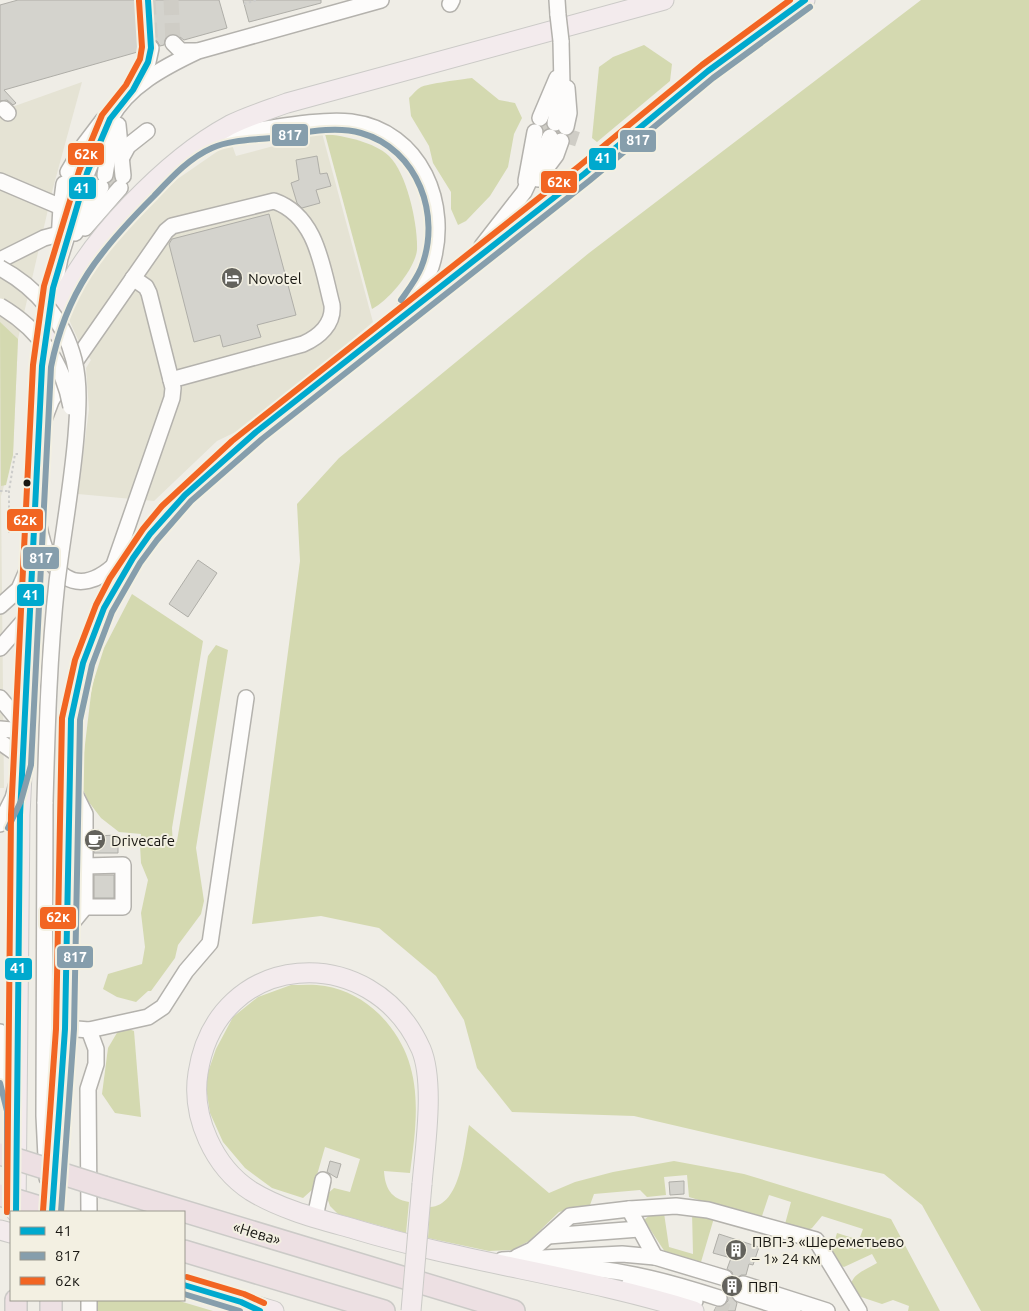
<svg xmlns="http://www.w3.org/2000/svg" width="1029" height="1311" font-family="Ubuntu,sans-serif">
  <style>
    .built { fill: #e5e3d4 }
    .green { fill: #d4d9b0 }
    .building { fill: #d4d3cd; stroke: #afaea8 }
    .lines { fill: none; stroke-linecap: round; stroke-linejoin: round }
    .minor-tunnel { stroke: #cfcdc6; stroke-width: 15; stroke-dasharray: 15 8; stroke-linecap: butt }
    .minor-casing { stroke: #b4b2ad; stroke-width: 18 }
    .major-casing { stroke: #cbcac7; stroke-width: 21 }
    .highway-casing { stroke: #cbcac7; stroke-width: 24 }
    .path { stroke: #ccccca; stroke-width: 2; stroke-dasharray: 2.5 2.5; stroke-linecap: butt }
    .minor { stroke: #fdfcfb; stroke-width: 15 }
    .major { stroke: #f3ebed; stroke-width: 19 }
    .highway { stroke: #ede0e3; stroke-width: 21 }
    .minor-bridge-casing { stroke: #b4b2ad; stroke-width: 18; stroke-linecap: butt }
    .major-bridge-casing { stroke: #cbcac7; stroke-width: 21; stroke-linecap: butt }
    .highway-bridge-casing { stroke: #cbcac7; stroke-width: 24; stroke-linecap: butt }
    .minor-bridge { stroke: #fdfcfb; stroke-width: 15 }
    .major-bridge { stroke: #f3ebed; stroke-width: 19 }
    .highway-bridge { stroke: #ede0e3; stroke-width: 21 }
    .bus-1-casing { stroke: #f3f0e2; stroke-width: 10 }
    .bus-2-casing { stroke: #f3f0e2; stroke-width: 10 }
    .bus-3-casing { stroke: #f3f0e2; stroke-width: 10 }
    .bus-1 { stroke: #00a9ce; stroke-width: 6 }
    .bus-2 { stroke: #869eac; stroke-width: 6 }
    .bus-3 { stroke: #f26522; stroke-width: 6 }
    .bus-dot { fill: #181712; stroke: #f3f0e2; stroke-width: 2 }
    .labels { text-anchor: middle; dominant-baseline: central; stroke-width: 4; stroke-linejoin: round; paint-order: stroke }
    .poi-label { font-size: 15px; fill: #181712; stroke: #f3f0e2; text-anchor: start }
    .street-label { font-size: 15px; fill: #181712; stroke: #f3f0e2 }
    .line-badge { stroke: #f3f0e2; stroke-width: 2 }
    .badge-label { font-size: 14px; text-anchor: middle; font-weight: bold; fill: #fff }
  </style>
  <rect width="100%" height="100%" fill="#efede6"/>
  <g class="built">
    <polygon points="82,82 53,188 18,339 13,455 1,496 4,788 0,788 0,93 12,107"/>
    <polygon points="322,133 373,322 250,425 217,441 154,501 78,494 89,409 86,368 91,360 80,344 66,313 92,267 109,246 176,180 231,142 236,156"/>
  </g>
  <g class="green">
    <polygon points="921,0 1029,0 1029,1311 981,1311 922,1205 884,1174 634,1116 512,1112 477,1068 464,1020 436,976 379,928 321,916 252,924 300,561 297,504 339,458 589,253"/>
    <polygon points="644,45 672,64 670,81 597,142 592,138 599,67 613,57"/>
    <path d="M472,78L499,100L515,103L522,118L514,134L508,167L490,196L466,221L458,225L451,209V192L433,163L429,146L411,116L409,98C413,94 417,89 421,87C426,84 464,79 472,78Z"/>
    <path d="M325,134C345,136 374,142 389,156C407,173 418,225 417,250C415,269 388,301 372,309Z"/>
    <polygon points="0,322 18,339 13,455 6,485 1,486"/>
    <polygon points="132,594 203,641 172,828 173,847 177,841 208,656 216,645 228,650 196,848 204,901 201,914 178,945 175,958 151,991 148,991 136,1002 117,997 103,989 108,974 142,964 145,947 141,913 148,880 141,863 140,845 141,834 119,832 101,818 88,801 82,787 83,761 92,686 104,648"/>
    <path d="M291,985C302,985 314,984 325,986C345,989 365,1000 379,1014C425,1060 418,1114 410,1173L384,1171C385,1188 391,1199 409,1202L406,1233L338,1214L330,1206L326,1195L334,1188L350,1192L360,1159L325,1147L313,1189L303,1198L272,1188L245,1168L223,1142L210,1113L205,1081L216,1049L233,1017L258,997Z"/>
    <polygon points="121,1026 134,1031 141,1117 115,1113 102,1094 108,1048"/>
    <path d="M469,1125L549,1193L575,1182L613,1172L674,1161L744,1174L891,1219L940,1311H908L909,1306L893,1300L882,1304L861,1297L851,1288C850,1274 866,1270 877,1263L872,1254L844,1267L838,1264L831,1253L837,1233L859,1240L863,1229L822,1216L812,1228L804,1232L785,1224L791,1202L769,1195L761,1219L689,1197L687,1175L664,1177L666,1195L647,1197L640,1190L594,1194L590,1205L559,1212L529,1241L512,1250L489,1251L428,1238L430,1207C461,1206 464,1149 469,1125Z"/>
    <polygon points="692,1212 714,1218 701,1262 665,1252 644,1220 651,1214 664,1213 669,1247 693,1254"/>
    <polygon points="94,1300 176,1300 213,1311 94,1311"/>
  </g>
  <g class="building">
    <polygon points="18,0 219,0 227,28 184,40 176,34 171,34 166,37 164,45 160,46 157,41 149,39 144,42 141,51 4,90 16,103 13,105 7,100 0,101 0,5"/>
    <polygon points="243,0 321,0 321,3 249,22"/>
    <polygon points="317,156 320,174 327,173 331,186 316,190 320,203 302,208 297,203 291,183 299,180 296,160"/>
    <polygon points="269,214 296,315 257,325 261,337 223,347 220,335 194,342 169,244 172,239"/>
    <polygon points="198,560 217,573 188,617 169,604"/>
    <polygon points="118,835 118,853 94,853 94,836"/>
    <rect x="94" y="875" width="20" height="23"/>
    <polygon points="330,1161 341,1164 337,1178 327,1172"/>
    <polygon points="684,1181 684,1194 670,1195 669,1182"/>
    <polygon points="719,1234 759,1247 753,1265 749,1264 746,1275 741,1275 734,1281 731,1296 737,1303 735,1311 714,1311 716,1307 722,1307 728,1301 728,1296 722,1287 731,1285 734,1280 732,1272 727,1269 731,1258 713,1253"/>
  </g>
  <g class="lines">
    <g class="minor-tunnel">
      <polyline points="148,0 151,48"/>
      <polyline points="171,0 173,43"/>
      <polyline points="543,135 548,121"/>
      <polyline points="556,139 560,125"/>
      <polyline points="568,144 573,129"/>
      <polyline points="75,185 79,173"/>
      <polyline points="92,186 96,174"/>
      <polyline points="110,187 114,175"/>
      <polyline points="721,1289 740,1294"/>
      <polyline points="716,1307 728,1311"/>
    </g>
    <g class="minor-casing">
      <g id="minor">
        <polyline points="557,0 558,15"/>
        <polyline points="450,4 452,0"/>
        <polyline points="173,43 181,51 196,51"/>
        <polyline points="136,85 148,62 151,48"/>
        <polyline points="4,109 8,113"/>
        <polyline points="540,118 557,78"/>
        <polyline points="555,123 562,85 561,41"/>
        <polyline points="118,125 123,176"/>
        <polyline points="566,127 569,113 567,88"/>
        <path d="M215,139L231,134C265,130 319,118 351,122C421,131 451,205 431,267C425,282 415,295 405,308"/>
        <polyline points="122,157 128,146 147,131"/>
        <polyline points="68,172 84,145 103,120"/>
        <path d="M87,173C94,156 100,136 110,119C128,86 164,67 198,51L381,0"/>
        <polyline points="105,175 113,126"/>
        <polyline points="538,179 556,155 561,141"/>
        <polyline points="0,181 61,207"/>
        <polyline points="526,181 535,132"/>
        <polyline points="85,228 120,188"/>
        <polyline points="75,233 101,187"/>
        <polyline points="59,241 61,207 64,184"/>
        <polyline points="482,246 524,192 550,137"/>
        <polyline points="0,260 44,238 59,234"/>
        <polyline points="48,320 60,258 83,185"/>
        <path d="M43,422L51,401L70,369L166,231L172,226L274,201C317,216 322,267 332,305C334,324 319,337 303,344L171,380"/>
        <path d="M39,526C47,572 75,603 117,563"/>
        <polyline points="108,592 114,565 172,398 173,388 149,293 146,287 133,278"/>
        <polyline points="0,606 19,589 30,564"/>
        <polyline points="0,648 30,614"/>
        <polyline points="0,698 24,727"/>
        <polyline points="0,729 24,731"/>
        <polyline points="0,742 16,753 22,765 13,798 0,824"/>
        <polyline points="45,802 44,1116 47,1178"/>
        <polyline points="85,866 123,865 123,907 85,907"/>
        <polyline points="67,929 85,907 85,814 70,784"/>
        <polyline points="77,1029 89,1030 148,1017 163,1007 186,971 210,943 246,698"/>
        <polyline points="89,1030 96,1049 96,1064 88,1089 89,1212"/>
        <polyline points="0,1032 1,1052 13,1099"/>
        <polyline points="629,1209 676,1206 708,1210 816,1240 859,1311"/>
        <polyline points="315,1217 323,1180"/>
        <polyline points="548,1236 639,1229"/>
        <polyline points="517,1257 532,1250 570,1216 629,1209 655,1257"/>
        <polyline points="502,1260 622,1254 655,1257 725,1278"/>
        <path d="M549,1267C608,1265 663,1280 719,1298"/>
        <polyline points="630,1283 695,1301"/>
        <polyline points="743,1284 827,1311"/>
        <polyline points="740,1294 793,1311"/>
        <polyline points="89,1300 89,1311"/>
      </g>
    </g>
    <g class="major-casing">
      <g id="major">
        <path d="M422,1184C425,1148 435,1082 421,1049C372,939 217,949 198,1073C191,1117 214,1167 251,1191C282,1210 319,1219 354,1229C466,1263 582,1276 694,1311"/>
        <path d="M16,1212L20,815L42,366C46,346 50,326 58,307C86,242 167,159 230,125C248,116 268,110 287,103L664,0"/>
        <path d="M52,1212L65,1029L71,719C81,643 117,569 169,512C211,466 263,427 312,388C391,324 472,261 552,199C637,133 715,59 805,0"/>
        <polyline points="0,1230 11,1233"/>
        <polyline points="184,1285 274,1311"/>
      </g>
    </g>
    <g class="highway-casing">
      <g id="highway">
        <polyline points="104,1187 514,1311"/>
        <polyline points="184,1251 384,1311"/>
        <polyline points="16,1300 16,1311"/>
        <polyline points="51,1300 51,1311"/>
      </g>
    </g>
    <g class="path">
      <polyline points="244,4 257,0"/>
      <polyline points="0,491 9,491"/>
      <polyline points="9,533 9,491 15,454 18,454"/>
    </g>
    <use href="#minor" class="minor"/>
    <use href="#major" class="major"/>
    <use href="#highway" class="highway"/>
    <g class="minor-bridge-casing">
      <g id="minor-bridge">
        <polyline points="558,15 561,41"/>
        <path d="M0,268C36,287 64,320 74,360C80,384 78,411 76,436C72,485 63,533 57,582C49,655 47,728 45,802"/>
        <path d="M0,306C39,329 63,363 71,407"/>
      </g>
    </g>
    <g class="major-bridge-casing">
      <polyline id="major-bridge" points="411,1311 422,1184"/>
    </g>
    <g class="highway-bridge-casing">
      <g id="highway-bridge">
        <polyline points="0,1154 104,1187"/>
        <polyline points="0,1195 56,1212"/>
      </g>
    </g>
    <use href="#minor-bridge" class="minor-bridge"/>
    <use href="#major-bridge" class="major-bridge"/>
    <use href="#highway-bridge" class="highway-bridge"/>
    <g class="bus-1-casing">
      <g id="bus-1">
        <polyline points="16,1212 20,815 42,366 53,288 87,173 110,119 133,90 148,62 151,48 148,0"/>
        <polyline points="52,1212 65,1029 71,719 83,663 104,608 133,558 150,534 185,495 256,432 584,174 708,71 805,0"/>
        <polyline points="184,1285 241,1302 260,1311"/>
      </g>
    </g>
    <g class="bus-2-casing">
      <g id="bus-2">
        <path d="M8,828L21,801L31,765L51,367C66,291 100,250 154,196C171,178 189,158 212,148C230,140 252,140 271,138C300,134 332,125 361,133C418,149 442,216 421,268C416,280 408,290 401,300"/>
        <polyline points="0,1083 7,1111 7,1212"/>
        <polyline points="61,1212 74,1029 80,720 92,665 112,612 140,563 157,540 191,501 262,439 589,181 713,78 810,7"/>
        <polyline points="184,1294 240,1311"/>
      </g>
    </g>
    <g class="bus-3-casing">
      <g id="bus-3">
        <polyline points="43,1211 56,1029 62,718 75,660 96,605 110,578 143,529 162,506 232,441 578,167 702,65 790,0"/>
        <polyline points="7,1212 11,815 33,365 44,286 79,171 102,115 126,85 140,59 142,47 139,1"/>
        <polyline points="187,1277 244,1294 264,1303"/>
      </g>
    </g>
    <use href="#bus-1" class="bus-1"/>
    <use href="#bus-2" class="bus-2"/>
    <use href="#bus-3" class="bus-3"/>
  </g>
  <defs>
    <g id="hotel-disc" transform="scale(1.125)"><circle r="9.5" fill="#63625c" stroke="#f3f0e2"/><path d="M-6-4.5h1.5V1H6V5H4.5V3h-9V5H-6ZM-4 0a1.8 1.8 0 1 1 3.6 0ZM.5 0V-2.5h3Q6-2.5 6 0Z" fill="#fff"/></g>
    <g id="cafe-disc" transform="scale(1.125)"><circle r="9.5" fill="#63625c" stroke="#f3f0e2"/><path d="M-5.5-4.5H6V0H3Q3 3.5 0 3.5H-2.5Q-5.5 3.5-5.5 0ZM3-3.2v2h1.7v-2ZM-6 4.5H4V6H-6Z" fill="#fff"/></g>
    <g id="building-disc" transform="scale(1.125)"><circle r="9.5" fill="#63625c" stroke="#f3f0e2"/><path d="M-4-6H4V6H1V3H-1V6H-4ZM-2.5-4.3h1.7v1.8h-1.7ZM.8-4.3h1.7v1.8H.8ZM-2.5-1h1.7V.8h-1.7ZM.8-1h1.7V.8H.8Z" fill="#fff"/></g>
  </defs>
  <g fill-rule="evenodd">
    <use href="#hotel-disc" x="232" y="278"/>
    <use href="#cafe-disc" x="95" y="840"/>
    <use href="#building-disc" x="736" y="1250"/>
    <use href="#building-disc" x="732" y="1286"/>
  </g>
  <circle class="bus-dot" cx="27" cy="483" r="4.5"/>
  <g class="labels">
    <g class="poi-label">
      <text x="248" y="278">Novotel</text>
      <text x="111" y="840">Drivecafe</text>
      <text x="752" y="1241">ПВП-3 «Шереметьево<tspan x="752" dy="17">– 1» 24 км</tspan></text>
      <text x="748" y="1286">ПВП</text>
    </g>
    <g class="street-label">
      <text transform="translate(257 1233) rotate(17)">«Нева»</text>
    </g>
  </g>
  <g class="line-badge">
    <rect x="271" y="123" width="38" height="24" rx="5" fill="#869eac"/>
    <rect x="619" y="129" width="38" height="24" rx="5" fill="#869eac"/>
    <rect x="67" y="142" width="38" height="24" rx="5" fill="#f26522"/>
    <rect x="588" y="147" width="29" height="24" rx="5" fill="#00a9ce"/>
    <rect x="540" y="170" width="38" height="24" rx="5" fill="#f26522"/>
    <rect x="68" y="176" width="29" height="24" rx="5" fill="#00a9ce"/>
    <rect x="6" y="508" width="38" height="24" rx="5" fill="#f26522"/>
    <rect x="22" y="546" width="38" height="24" rx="5" fill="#869eac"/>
    <rect x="16" y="583" width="29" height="24" rx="5" fill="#00a9ce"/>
    <rect x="39" y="906" width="38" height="24" rx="5" fill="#f26522"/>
    <rect x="56" y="945" width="38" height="24" rx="5" fill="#869eac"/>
    <rect x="4" y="957" width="29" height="24" rx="5" fill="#00a9ce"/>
  </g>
  <g class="badge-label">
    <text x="290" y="140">817</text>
    <text x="638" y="145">817</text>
    <text x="86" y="159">62к</text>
    <text x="603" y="163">41</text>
    <text x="559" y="187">62к</text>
    <text x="82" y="193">41</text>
    <text x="25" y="525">62к</text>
    <text x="41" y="563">817</text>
    <text x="31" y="600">41</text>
    <text x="58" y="922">62к</text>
    <text x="75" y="962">817</text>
    <text x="18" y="973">41</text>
  </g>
  <rect x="10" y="1211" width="175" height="90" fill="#f3f0e2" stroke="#9b998f"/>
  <rect x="20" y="1227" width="25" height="8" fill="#00a9ce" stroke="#9b998f"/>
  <text x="55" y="1236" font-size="15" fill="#181712">41</text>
  <rect x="20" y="1252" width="25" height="8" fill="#869eac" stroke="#9b998f"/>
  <text x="55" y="1261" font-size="15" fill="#181712">817</text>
  <rect x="20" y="1277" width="25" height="8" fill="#f26522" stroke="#9b998f"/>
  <text x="55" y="1286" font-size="15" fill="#181712">62к</text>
</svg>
